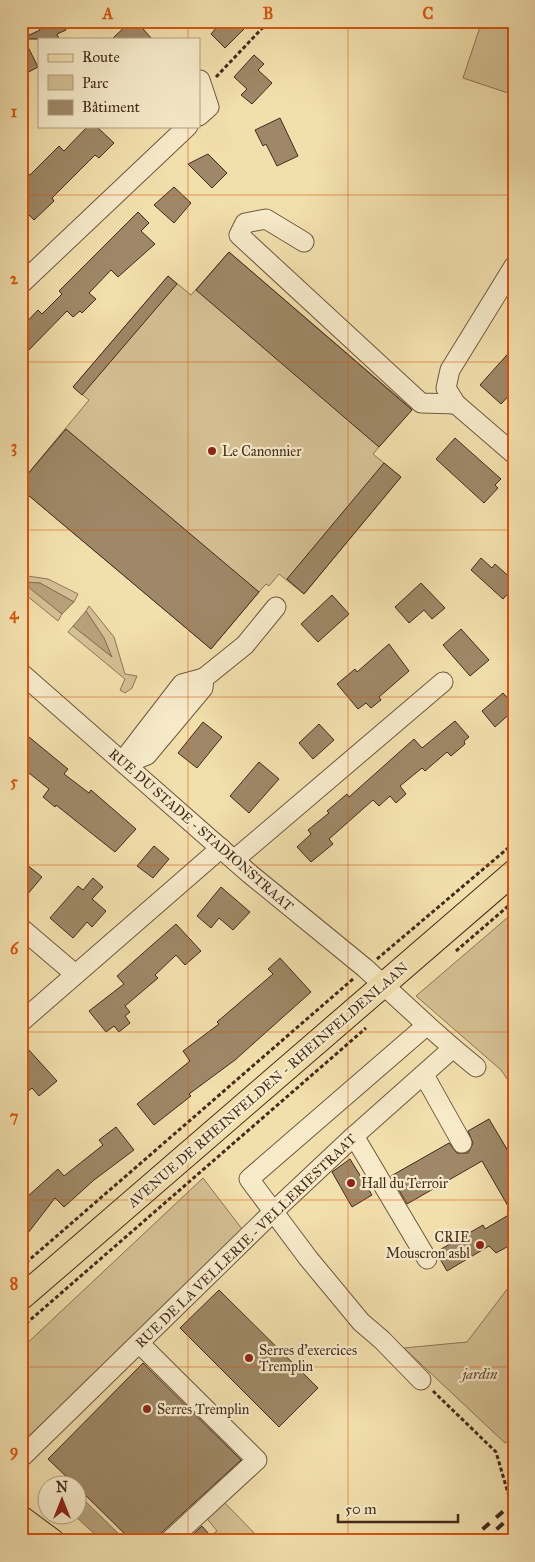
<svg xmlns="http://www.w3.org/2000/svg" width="535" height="1562" font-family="'IM FELL Great Primer',serif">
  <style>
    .green { fill: #d4c094; stroke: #8c7558 }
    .water { fill: #b7a17b; stroke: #897155 }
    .building { fill: #9e8867; stroke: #452a1c }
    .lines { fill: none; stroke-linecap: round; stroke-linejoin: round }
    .minor-casing { stroke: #705740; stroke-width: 21 }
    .major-casing { stroke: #452a1c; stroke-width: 26 }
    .path { stroke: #452a1c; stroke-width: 3; stroke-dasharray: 4 2.5; stroke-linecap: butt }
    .minor { stroke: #f6eac9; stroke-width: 19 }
    .major { stroke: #f1dfac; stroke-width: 24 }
    .rail { stroke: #452a1c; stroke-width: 4; stroke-dasharray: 9 9; stroke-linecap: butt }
    .grid { fill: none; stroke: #d8540e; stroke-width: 1; stroke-opacity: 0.55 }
    .poi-dot { fill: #8f2418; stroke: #f6eac9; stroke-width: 2 }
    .labels { text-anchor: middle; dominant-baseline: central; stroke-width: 4.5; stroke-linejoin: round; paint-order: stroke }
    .poi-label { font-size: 14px; fill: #452a1c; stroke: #f6eac9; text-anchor: start }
    .street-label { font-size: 14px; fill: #452a1c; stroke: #f6eac9 }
    .park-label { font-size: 14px; font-style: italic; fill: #624834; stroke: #f6eac9 }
    .neatline { fill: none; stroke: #d8540e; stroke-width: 2 }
    .grid-label { font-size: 16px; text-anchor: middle; font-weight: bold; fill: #d8540e }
  </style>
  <rect width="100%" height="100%" fill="#f1dfac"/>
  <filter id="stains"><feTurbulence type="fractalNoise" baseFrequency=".004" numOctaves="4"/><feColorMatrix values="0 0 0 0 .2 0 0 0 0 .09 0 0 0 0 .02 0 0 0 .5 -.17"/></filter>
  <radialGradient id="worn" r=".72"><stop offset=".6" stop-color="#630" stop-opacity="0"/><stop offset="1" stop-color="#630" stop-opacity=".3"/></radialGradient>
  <g class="green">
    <polygon points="482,21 514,21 514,95 463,78"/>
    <polygon points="229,252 412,409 373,454 401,477 304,594 279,574 269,586 266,584 259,592 211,649 21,489 21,482 89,400 73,387 168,276 191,295"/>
    <polygon points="21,575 48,579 78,594 74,602 40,583 23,582 62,614 58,621 21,591"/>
    <polygon points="89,606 114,637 125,674 137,676 132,688 125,693 120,690 125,679 68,632 73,626 111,656 104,638 86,611"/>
    <polygon points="514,912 514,1089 501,1070 416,996"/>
    <polygon points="203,1178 242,1229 21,1444 21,1349"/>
    <polygon points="514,1280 514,1436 505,1443 404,1348 467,1342"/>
    <polygon points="221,1499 262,1541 217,1541 213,1534 217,1531 204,1515"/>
  </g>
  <g class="water">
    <polygon points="22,582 40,583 74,602 62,614"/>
    <polygon points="86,611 104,638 112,657 73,626"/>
    <polygon points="78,1494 122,1537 118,1536 116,1541 102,1541 74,1515 78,1514"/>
  </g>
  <g class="building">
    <polygon points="36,21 61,21 66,30 57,34 59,39 24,39 38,67 21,76 21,34 23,38 40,30"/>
    <polygon points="131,21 136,21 152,39 112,39"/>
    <polygon points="222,21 240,21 246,27 225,48 211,34"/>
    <polygon points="254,55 264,64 258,70 272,83 252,104 241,95 247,89 234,77"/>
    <polygon points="280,118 298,156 277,166 266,144 263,146 255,130"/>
    <polygon points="88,126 96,126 114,143 99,158 95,155 52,198 54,201 34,220 21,207 21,180 28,174 30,175 59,146 64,151"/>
    <polygon points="208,154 227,173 212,188 188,164"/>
    <polygon points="174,187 191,203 174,223 154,205"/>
    <polygon points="138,212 149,223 141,231 155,244 118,277 111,270 89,293 96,299 82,313 80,311 73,317 67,311 21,358 21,328 38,310 42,314 62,294 59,291"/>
    <polygon points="229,252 412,410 379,447 196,290"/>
    <polygon points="168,276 177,284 82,395 73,387"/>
    <polygon points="514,347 514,390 501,404 480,385"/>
    <polygon points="66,429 259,592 211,649 21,489 21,482"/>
    <polygon points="455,438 501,479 495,485 498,488 484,503 436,459"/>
    <polygon points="384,463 401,477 304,594 287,579"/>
    <polygon points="481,558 492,568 495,564 514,581 514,587 503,599 471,570"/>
    <polygon points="421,583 445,608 432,619 424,610 409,623 395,607"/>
    <polygon points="332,595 349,614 318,642 301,624"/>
    <polygon points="461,629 489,660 470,676 443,645"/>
    <polygon points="389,644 409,671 379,697 381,700 371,708 366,703 358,709 337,684 355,669 357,672"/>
    <polygon points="503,693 514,705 514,710 495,727 482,711"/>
    <polygon points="455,721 469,737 464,741 465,744 451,756 447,752 425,771 422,768 400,786 406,794 396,803 390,796 379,806 373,800 329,839 333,844 311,862 297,847 311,834 308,830 329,813 327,811 347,794 349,797 414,739 422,748"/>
    <polygon points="203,722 222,737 197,768 178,753"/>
    <polygon points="319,724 334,740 313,759 299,743"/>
    <polygon points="29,737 68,769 64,774 89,793 91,790 136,829 115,852 56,805 55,807 43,797 49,789 29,773 21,783 21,746"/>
    <polygon points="259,762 279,779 249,813 230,796"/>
    <polygon points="154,846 169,859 153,878 137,866"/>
    <polygon points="21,860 42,877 21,902"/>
    <polygon points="93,878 103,887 92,899 106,911 92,927 87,922 73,938 50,918 78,886 83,890"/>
    <polygon points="221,887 250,912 233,930 219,918 211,928 197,916"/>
    <polygon points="176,924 201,951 185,965 176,955 155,975 158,978 125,1006 130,1012 125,1016 130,1023 119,1032 114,1026 106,1032 89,1011 124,984 117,976"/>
    <polygon points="280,958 311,992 235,1060 189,1094 191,1096 154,1125 137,1104 190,1061 183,1051 219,1024 217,1022 273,974 268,969"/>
    <polygon points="28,1049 57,1081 39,1096 32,1088 21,1097 21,1055"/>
    <polygon points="489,1119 514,1161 514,1243 496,1253 489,1246 447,1271 436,1252 483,1225 485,1229 512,1213 482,1161 407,1204 391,1176 449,1143 457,1153 468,1153 473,1143 468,1131"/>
    <polygon points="116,1127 134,1150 94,1180 64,1207 55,1198 21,1242 21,1192 27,1197 58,1169 64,1176 103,1145 99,1140"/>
    <polygon points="350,1159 372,1195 352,1207 332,1172"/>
    <polygon points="219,1290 318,1388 279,1427 180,1328"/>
    <polygon points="143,1363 241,1460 161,1533 158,1541 132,1541 78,1488 78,1484 74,1484 48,1459"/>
    <polygon points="202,1526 215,1541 186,1541"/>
  </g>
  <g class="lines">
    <g class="minor-casing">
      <g id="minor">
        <polyline points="199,116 209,107 200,80"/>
        <polyline points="304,242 266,219 245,223 239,235 421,403 456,404"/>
        <polyline points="514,266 450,370 446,388 456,404 514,454"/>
        <polyline points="21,284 188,126"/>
        <polyline points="21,673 250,874 365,968 427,1025 249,1179 308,1258 361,1322 382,1340 421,1380"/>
        <polygon points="204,678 203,688 147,755 125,764 128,754 182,684"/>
        <polyline points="204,678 245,645 276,607"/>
        <polyline points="234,860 443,682"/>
        <polyline points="21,928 75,974"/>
        <polyline points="21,1022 221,848"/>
        <polyline points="427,1025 453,1048"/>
        <polyline points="424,1075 462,1143"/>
        <polyline points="354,1136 427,1259"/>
        <polyline points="140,1344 257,1460 169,1541"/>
        <polyline points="21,1458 273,1212 354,1136 453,1048 476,1067"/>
      </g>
    </g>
    <g class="major-casing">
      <g id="major">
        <polyline points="21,1298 514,872"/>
        <polyline points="21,1518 52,1541"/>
      </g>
    </g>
    <g class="path">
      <polyline points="216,77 269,21"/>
      <polyline points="456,951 514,901"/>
      <polyline points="377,959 514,843"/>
      <polyline points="21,1267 353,979"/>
      <polyline points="21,1328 366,1028"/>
      <polyline points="433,1391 496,1452 508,1493 514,1499"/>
    </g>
    <use href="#minor" class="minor"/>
    <use href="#major" class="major"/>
    <g class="rail">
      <polyline points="469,1541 514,1502"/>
      <polyline points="483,1541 514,1514"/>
    </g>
  </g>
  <path class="grid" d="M188,21V39M348,21V1541M188,126V1541M21,195H514M21,362H514M21,530H514M21,697H514M21,865H514M21,1032H514M21,1200H514M21,1367H514"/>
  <g class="poi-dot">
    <circle cx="212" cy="451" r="5"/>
    <circle cx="351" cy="1183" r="5"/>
    <circle cx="480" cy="1245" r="5"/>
    <circle cx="249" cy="1358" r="5"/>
    <circle cx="147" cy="1409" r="5"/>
  </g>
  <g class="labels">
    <g class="poi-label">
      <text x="222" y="451">Le Canonnier</text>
      <text x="361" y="1183">Hall du Terroir</text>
      <text x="470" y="1237" text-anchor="end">CRIE<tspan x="470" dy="16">Mouscron asbl</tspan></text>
      <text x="259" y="1350">Serres d'exercices<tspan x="259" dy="16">Tremplin</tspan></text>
      <text x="157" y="1409">Serres Tremplin</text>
    </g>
    <g class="street-label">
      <text transform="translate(201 830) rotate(41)">RUE DU STADE - STADIONSTRAAT</text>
      <text transform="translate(268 1085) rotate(-41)">AVENUE DE RHEINFELDEN - RHEINFELDENLAAN</text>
      <text transform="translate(246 1241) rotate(-44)">RUE DE LA VELLERIE - VELLERIESTRAAT</text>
    </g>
    <g class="park-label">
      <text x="480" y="1374">jardin</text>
    </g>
  </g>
  <rect width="535" height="1562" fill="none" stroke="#f1dfac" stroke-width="55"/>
  <rect x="38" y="38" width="162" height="90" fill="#f6eac9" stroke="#af9d84"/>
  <rect x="48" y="54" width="25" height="8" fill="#f1dfac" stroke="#af9d84"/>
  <text x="82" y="62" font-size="15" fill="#452a1c">Route</text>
  <rect x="48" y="75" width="25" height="15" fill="#d4c094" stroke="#af9d84"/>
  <text x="82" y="88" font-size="15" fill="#452a1c">Parc</text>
  <rect x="48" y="100" width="25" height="15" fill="#9e8867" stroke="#af9d84"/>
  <text x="82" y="112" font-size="15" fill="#452a1c">Bâtiment</text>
  <g transform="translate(62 1500)"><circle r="24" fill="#f6eac9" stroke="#af9d84"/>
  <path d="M0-4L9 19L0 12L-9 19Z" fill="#8f2418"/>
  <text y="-8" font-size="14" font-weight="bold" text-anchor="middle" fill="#452a1c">N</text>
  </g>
  <path d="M338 1514v8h120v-8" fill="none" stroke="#452a1c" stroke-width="2.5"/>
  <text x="345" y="1514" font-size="15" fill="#452a1c" stroke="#f6eac9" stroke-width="4" paint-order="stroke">50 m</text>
  <rect x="28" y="28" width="480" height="1506" class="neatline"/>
  <g class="grid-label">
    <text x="108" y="19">A</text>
    <text x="268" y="19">B</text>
    <text x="428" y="19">C</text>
    <text x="14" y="117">1</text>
    <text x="14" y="284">2</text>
    <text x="14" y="452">3</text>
    <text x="14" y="619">4</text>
    <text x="14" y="787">5</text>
    <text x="14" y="954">6</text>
    <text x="14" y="1122">7</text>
    <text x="14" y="1289">8</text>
    <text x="14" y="1456">9</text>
  </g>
  <rect width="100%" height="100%" filter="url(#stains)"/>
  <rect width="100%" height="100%" fill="url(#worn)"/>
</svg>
